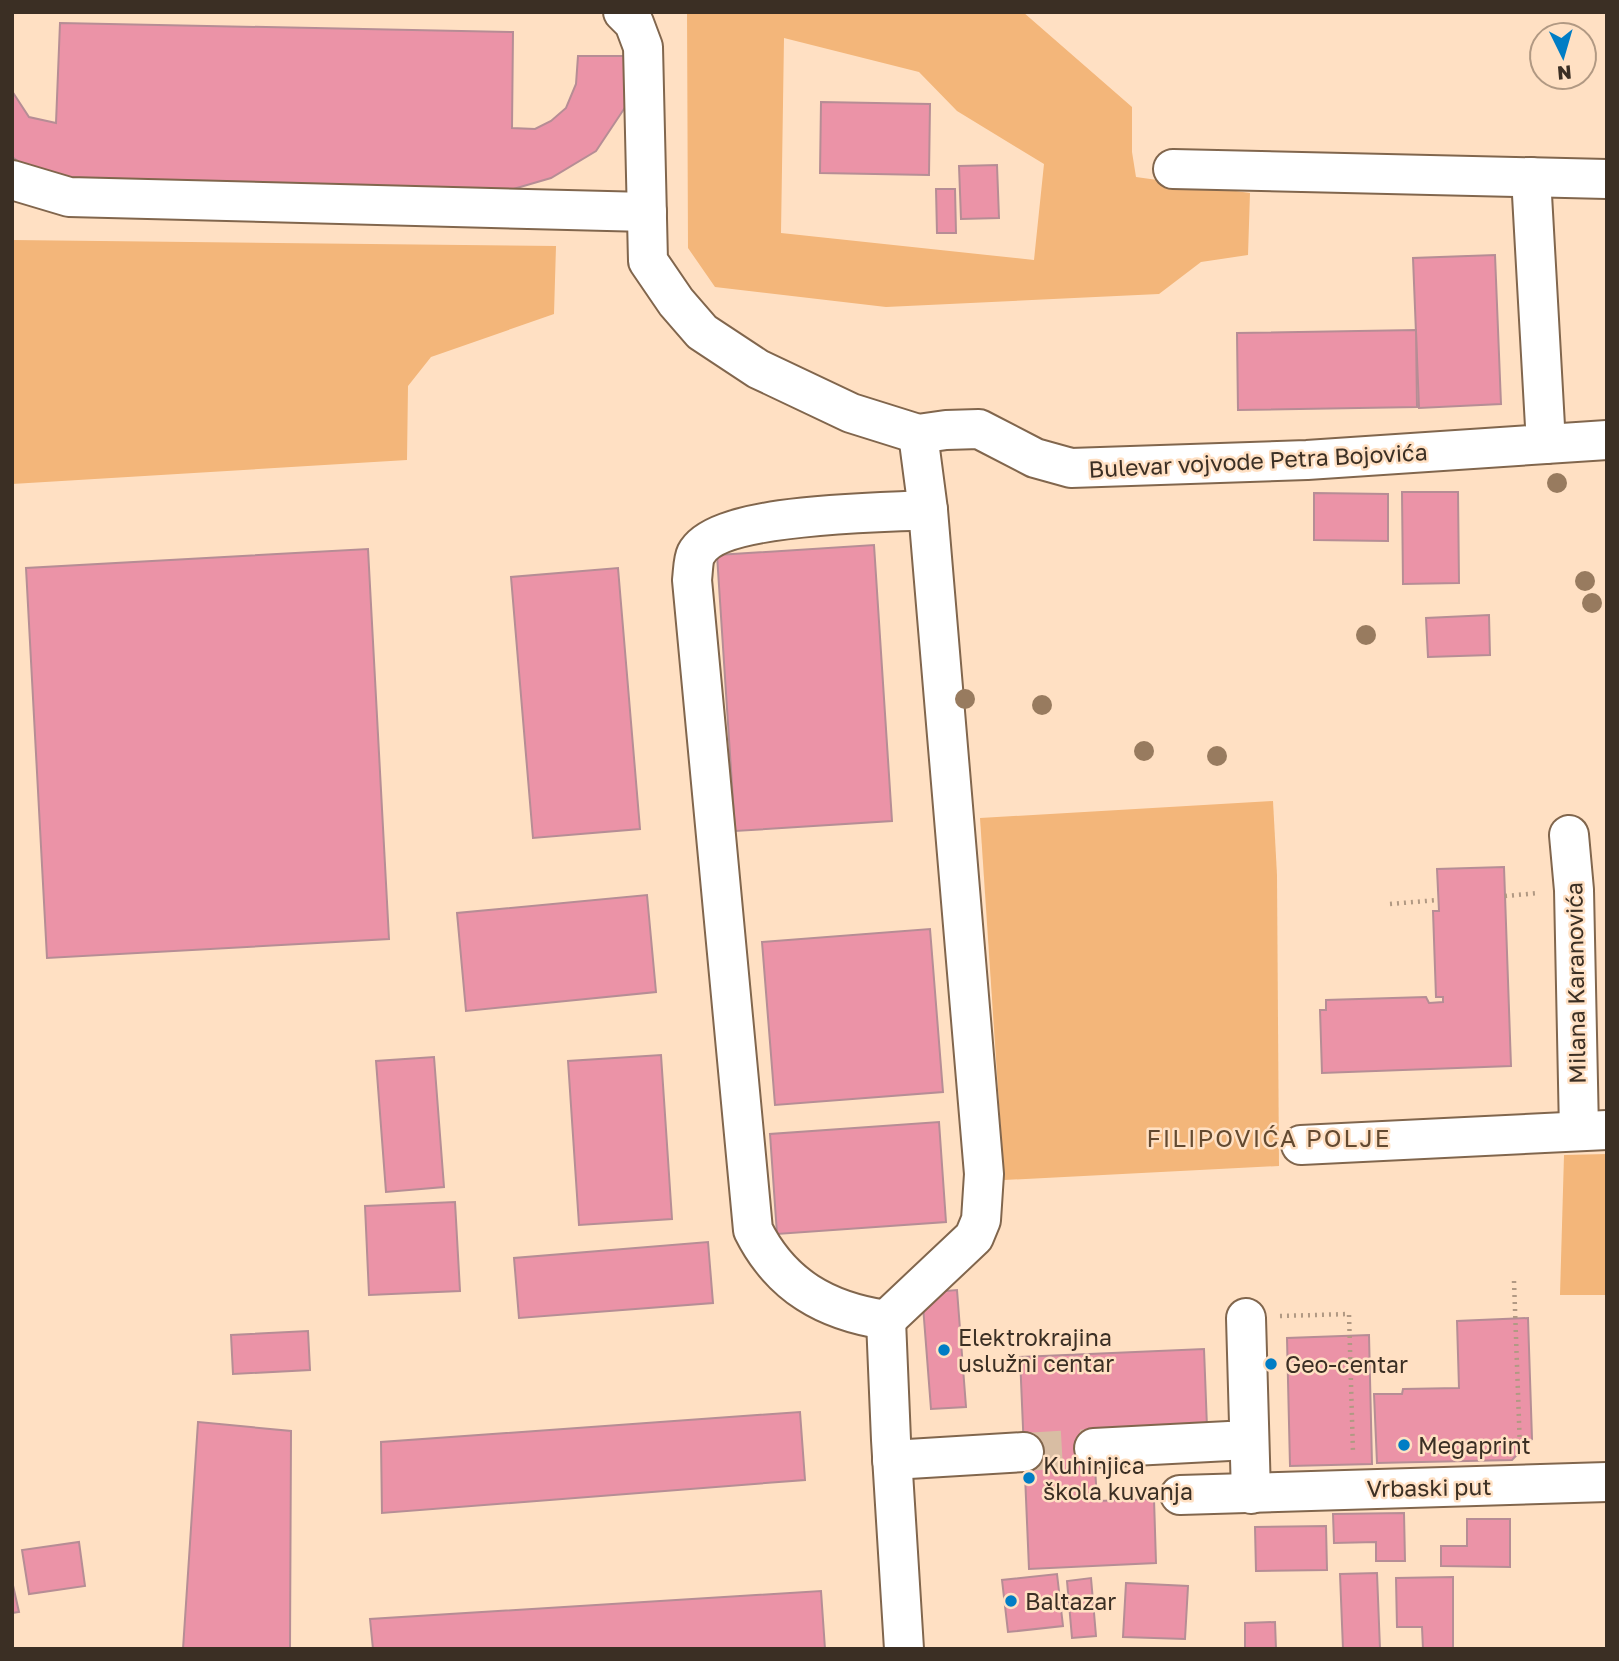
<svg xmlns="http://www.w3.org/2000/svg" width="1619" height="1661" font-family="'Golos Text',sans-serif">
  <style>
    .green { fill: #f3b67a; fill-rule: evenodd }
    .building { fill: #eb93a7; stroke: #b68d95; stroke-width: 2 }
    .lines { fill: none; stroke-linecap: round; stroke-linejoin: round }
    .minor-tunnel { stroke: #d8bda3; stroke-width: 38; stroke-dasharray: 38 19; stroke-linecap: butt }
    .minor-casing { stroke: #81664d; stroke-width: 42 }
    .path { stroke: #b19983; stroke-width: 4.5; stroke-dasharray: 2 5; stroke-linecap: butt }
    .minor { stroke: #fff; stroke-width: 38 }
    .tree { fill: #987b5f }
    .poi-dot { fill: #007dc5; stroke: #ffe0c3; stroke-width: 2.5 }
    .labels { text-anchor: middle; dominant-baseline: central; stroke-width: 5; stroke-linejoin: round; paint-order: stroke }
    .street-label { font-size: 23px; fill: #3b2f24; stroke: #ffe0c3 }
    .poi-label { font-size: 23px; fill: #3b2f24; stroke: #ffe0c3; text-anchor: start }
    .neighbourhood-label { font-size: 24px; letter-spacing: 2px; fill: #634a31; stroke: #ffe0c3 }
  </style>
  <rect width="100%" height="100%" fill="#ffe0c3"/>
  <g class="green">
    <path d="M687,12H1023L1132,107V152L1136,177L1250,193L1248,255L1201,262L1159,294L886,307L715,287L688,248ZM784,38L919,72L957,111L1044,164L1034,260L781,233Z"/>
    <polygon points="12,240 556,246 554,314 431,357 408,386 407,460 12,484"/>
    <polygon points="1273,801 1277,875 1279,1166 1004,1180 980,818"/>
    <polygon points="1607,1154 1607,1295 1560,1295 1564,1155"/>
  </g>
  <g class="building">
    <polygon points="60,23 513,32 512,128 535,129 551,121 566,108 576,84 578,56 628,56 626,106 596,151 551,178 510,190 54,177 21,163 12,157 12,91 29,117 56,123"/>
    <polygon points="821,102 930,104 929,175 820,173"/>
    <polygon points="997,165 999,218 961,219 959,166"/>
    <polygon points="936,189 955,189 956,233 937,233"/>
    <polygon points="1495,255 1501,404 1419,408 1413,258"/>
    <polygon points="1416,330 1417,407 1238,410 1237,333"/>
    <polygon points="1402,492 1458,492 1459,583 1403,584"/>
    <polygon points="1314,493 1388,494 1388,541 1314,540"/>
    <polygon points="874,545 892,821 735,831 717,555"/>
    <polygon points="368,549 389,939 47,958 26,568"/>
    <polygon points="618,568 640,829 533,838 511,577"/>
    <polygon points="1489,615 1490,655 1428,657 1426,618"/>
    <polygon points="1504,867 1511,1066 1322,1073 1320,1010 1326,1010 1326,1000 1426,997 1429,1003 1443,1002 1443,997 1436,997 1433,911 1439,911 1437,869"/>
    <polygon points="647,895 656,992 466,1011 457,913"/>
    <polygon points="930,929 943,1092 775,1105 762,942"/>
    <polygon points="661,1055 672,1219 579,1225 568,1061"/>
    <polygon points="434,1057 444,1187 386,1192 376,1061"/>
    <polygon points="939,1122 946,1222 777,1234 770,1134"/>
    <polygon points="455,1202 460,1291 369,1295 365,1206"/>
    <polygon points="708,1242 713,1303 519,1318 514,1258"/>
    <polygon points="957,1290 966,1407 931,1409 922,1293"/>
    <polygon points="1528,1318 1532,1439 1512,1460 1377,1463 1374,1394 1402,1394 1403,1389 1459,1388 1457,1321"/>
    <polygon points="308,1331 310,1370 233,1374 231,1335"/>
    <polygon points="1369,1335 1372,1464 1290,1466 1287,1338"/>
    <polygon points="1204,1349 1207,1427 1093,1432 1097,1501 1154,1499 1156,1563 1029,1569 1020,1357"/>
    <polygon points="800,1412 805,1480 382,1513 381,1442"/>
    <polygon points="198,1422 291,1431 290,1649 183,1649"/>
    <polygon points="1404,1513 1405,1561 1376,1561 1376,1542 1334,1543 1333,1514"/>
    <polygon points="1467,1519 1510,1519 1510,1567 1441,1566 1441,1546 1467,1546"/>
    <polygon points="1326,1526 1327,1570 1256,1571 1255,1527"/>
    <polygon points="79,1542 85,1586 29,1594 22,1550"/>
    <polygon points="1377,1573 1380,1649 1343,1649 1340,1574"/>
    <polygon points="1057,1574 1063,1626 1008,1632 1002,1580"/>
    <polygon points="1453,1577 1453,1649 1423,1649 1422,1627 1397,1627 1396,1578"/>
    <polygon points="1091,1578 1096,1636 1072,1638 1067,1581"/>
    <polygon points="12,1581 19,1612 12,1613"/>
    <polygon points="1126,1583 1188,1586 1185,1639 1123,1637"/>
    <polygon points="821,1591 825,1649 373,1649 370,1619"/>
    <polygon points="1275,1622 1276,1649 1245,1649 1245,1623"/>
  </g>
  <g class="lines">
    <polyline class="minor-tunnel" points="1024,1452 1094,1448"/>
    <g class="minor-casing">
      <g id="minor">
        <polyline points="623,12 634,23 643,47 648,261 676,302 702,332 758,369 851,413 918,434 946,430 979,429 1035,458 1071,468 1307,460 1607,440"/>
        <polyline points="1173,169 1607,179"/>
        <polyline points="1531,177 1546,444"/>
        <polyline points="12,180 69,197 647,212"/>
        <polyline points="1569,835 1574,890 1579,1131"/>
        <polyline points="1301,1145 1607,1130"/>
        <polyline points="1246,1318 1251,1494"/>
        <path d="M886,1320C826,1311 781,1286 753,1230L692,580C693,572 693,560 696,554C717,512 883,513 928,510"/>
        <polyline points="886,1320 974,1237 981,1220 984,1174 928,510 918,434"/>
        <polyline points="886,1320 891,1440 904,1649"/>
        <polyline points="1094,1448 1229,1441"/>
        <polyline points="892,1460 1024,1452"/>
        <polyline points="1180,1495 1607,1482"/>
      </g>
    </g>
    <g class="path">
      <polyline points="1505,896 1539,893"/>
      <polyline points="1390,904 1438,900"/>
      <polyline points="1514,1281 1520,1449"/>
      <polyline points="1280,1316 1349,1314 1353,1453"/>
    </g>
    <use href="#minor" class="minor"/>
  </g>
  <g class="tree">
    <circle cx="1557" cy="483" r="10"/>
    <circle cx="1585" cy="581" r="10"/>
    <circle cx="1592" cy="603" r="10"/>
    <circle cx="1366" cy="635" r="10"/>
    <circle cx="965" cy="699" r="10"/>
    <circle cx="1042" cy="705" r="10"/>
    <circle cx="1144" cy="751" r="10"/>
    <circle cx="1217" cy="756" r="10"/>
  </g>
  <g class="poi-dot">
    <circle cx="944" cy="1350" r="7"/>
    <circle cx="1271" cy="1364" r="7"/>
    <circle cx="1404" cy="1445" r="7"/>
    <circle cx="1029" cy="1478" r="7"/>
    <circle cx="1011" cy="1601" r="7"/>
  </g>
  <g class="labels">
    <g class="street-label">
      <text transform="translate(1258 460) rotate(-3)">Bulevar vojvode Petra Bojovića</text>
      <text transform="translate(1575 983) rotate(-91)">Milana Karanovića</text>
      <text transform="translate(1429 1487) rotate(-1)">Vrbaski put</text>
    </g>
    <g class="poi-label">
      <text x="958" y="1337">Elektrokrajina<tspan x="958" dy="26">uslužni centar</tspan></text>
      <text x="1285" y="1364">Geo-centar</text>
      <text x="1418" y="1445">Megaprint</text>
      <text x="1043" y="1465">Kuhinjica<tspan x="1043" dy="26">škola kuvanja</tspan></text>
      <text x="1025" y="1601">Baltazar</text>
    </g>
    <g class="neighbourhood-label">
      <text x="1269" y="1137">FILIPOVIĆA POLJE</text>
    </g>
  </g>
  <rect width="1619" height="1661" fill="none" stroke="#3b2f24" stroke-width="28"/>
  <g transform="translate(1563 56) rotate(175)"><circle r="33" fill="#ffe0c3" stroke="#b19983" stroke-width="2"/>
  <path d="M0-5L12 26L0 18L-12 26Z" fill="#007dc5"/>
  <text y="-10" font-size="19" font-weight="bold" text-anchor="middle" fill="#3b2f24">N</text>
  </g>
</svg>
